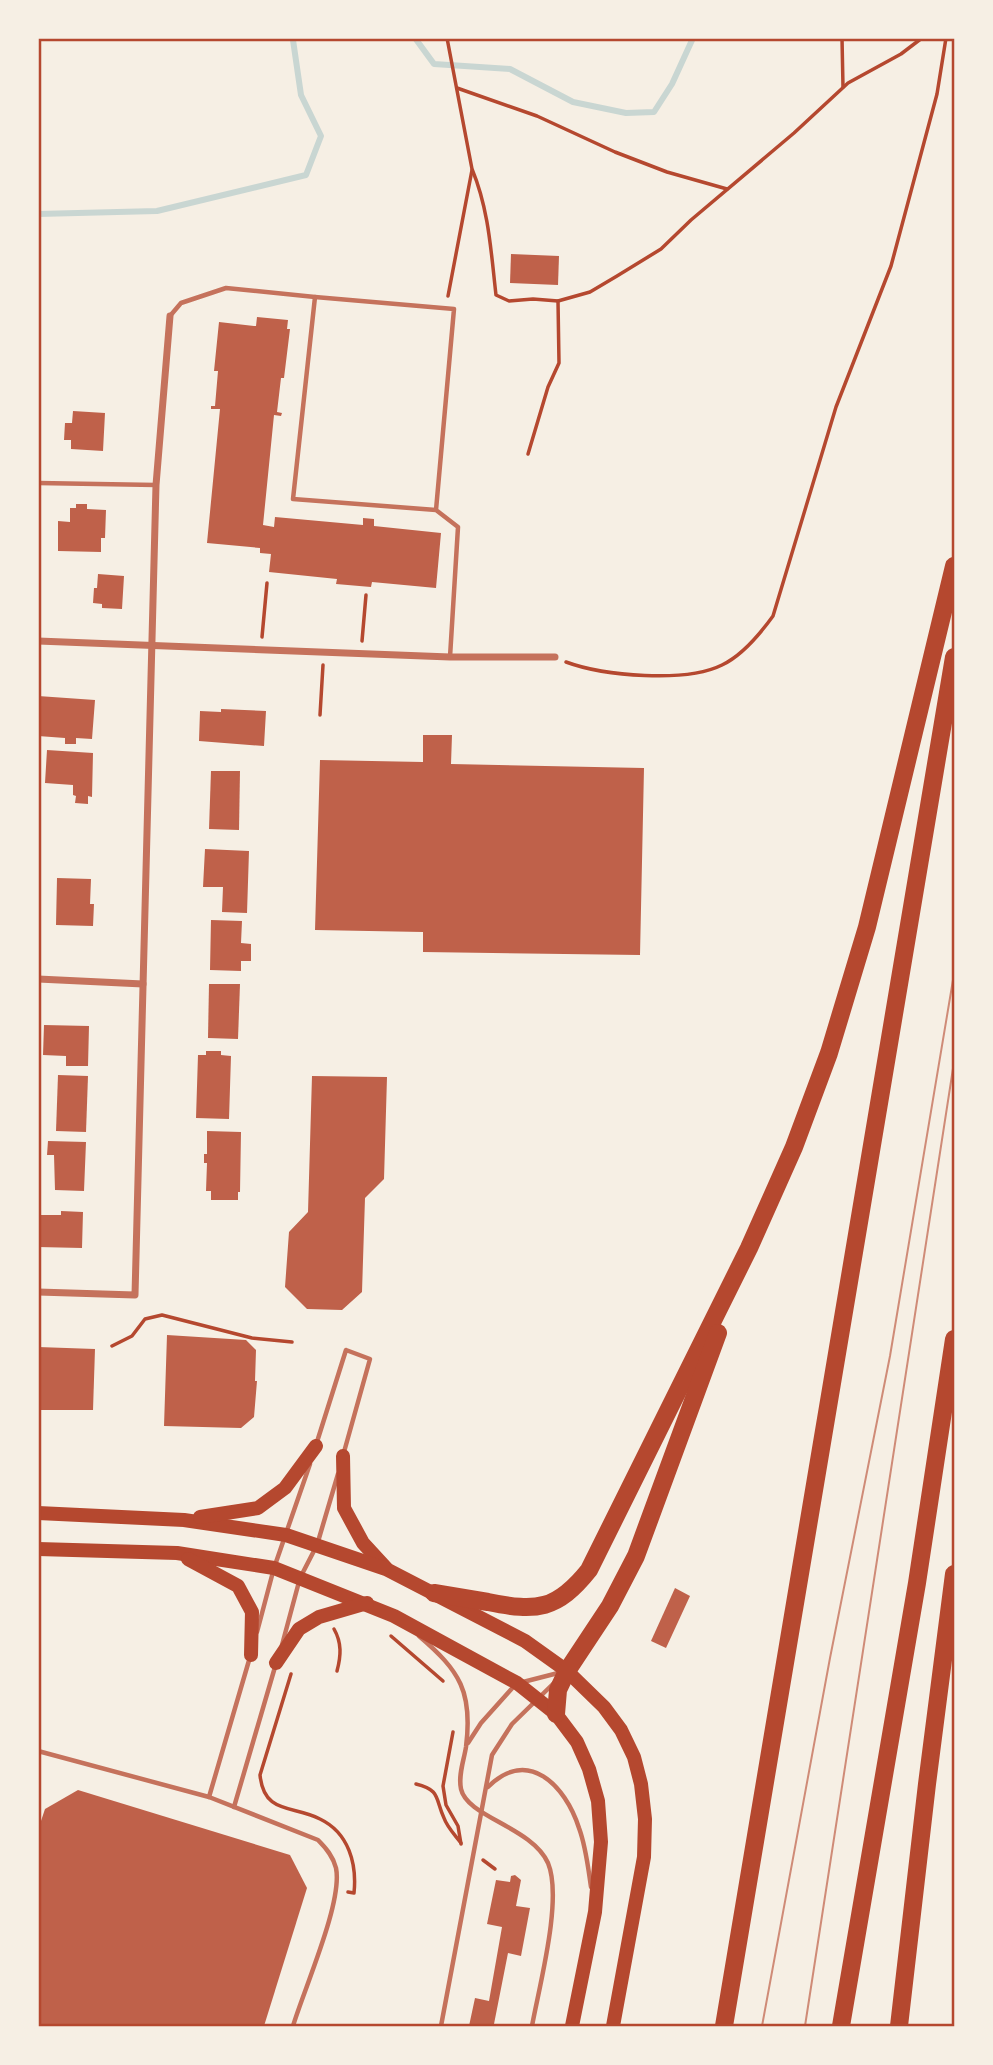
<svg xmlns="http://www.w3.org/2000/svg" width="993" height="2065" font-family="'DM Sans',sans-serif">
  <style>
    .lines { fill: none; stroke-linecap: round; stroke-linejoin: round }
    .stream { stroke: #c9d6d2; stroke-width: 6 }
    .building { fill: #bf614a }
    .path { stroke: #b5482f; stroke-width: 3.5 }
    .service { stroke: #c5725c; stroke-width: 4.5 }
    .minor { stroke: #c5725c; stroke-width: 7 }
    .secondary { stroke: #b5482f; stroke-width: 14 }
    .motorway { stroke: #b5482f; stroke-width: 18 }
    .tram { stroke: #cf8b77; stroke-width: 2 }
    .neatline { fill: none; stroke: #b5482f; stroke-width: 2.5 }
  </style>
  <rect width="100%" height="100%" fill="#f6efe4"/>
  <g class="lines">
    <g class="stream">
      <polyline points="415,38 434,64 510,69 573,102 626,113 654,112 672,84 693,38"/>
      <polyline points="38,214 157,211 306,175 321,136 301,95 293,40 295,38"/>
    </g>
  </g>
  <g class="building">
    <polygon points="511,254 559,256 558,285 510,283"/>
    <polygon points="257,317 288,320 287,329 290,329 284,378 281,378 277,412 282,413 281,416 274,415 263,525 274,527 275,517 363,525 363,518 374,519 374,526 441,533 436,588 372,582 371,587 336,584 337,579 269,572 271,554 260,553 260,548 207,543 220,409 211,409 211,406 215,406 218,371 214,371 219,322 254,326 256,326"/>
    <polygon points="73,411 105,413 103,451 71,449 71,440 64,440 65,423 72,423"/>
    <polygon points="76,504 87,504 87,509 106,510 105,538 101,538 101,552 58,551 58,521 70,522 70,508 76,508"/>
    <polygon points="98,574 124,576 122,609 102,608 102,604 93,603 94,588 97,588"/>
    <polygon points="38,696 95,700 92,739 76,738 76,744 65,744 65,738 38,736"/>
    <polygon points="221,709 266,711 264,746 199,741 200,711 221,712"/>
    <polygon points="423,735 452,735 451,764 644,768 640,955 423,952 423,932 315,930 320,760 423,762"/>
    <polygon points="47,750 93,753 92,797 88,796 88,804 75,803 76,796 73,795 73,785 45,783"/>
    <polygon points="211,771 240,771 239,830 209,829"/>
    <polygon points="205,849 249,851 247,913 222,912 223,887 203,887"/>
    <polygon points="57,878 91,879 90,904 94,904 93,926 56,925"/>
    <polygon points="211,920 242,921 241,943 251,944 251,961 241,961 241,971 210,970"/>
    <polygon points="209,984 240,984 238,1039 208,1038"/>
    <polygon points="44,1025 89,1026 88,1066 66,1066 66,1056 43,1055"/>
    <polygon points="206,1051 221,1051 221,1055 231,1056 229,1119 196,1118 198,1055 206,1055"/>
    <polygon points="58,1075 88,1076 86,1132 56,1131"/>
    <polygon points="312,1076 387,1077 384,1179 365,1198 362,1292 342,1310 307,1309 285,1287 289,1232 308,1212"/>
    <polygon points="207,1131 241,1132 240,1192 238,1192 238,1200 211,1200 211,1191 206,1191 207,1163 204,1163 204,1154 207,1154"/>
    <polygon points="48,1141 86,1142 84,1191 55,1190 54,1155 47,1155"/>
    <polygon points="61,1211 83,1212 82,1248 38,1247 38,1215 61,1215"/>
    <polygon points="167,1335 246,1340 256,1350 255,1381 257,1381 254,1417 241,1428 164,1426"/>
    <polygon points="38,1347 95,1349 93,1410 38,1410"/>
    <polygon points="675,1588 690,1596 666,1648 651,1641"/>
    <polygon points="78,1790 290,1855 307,1888 264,2026 38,2026 38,1830 45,1809"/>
    <polygon points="515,1875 521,1880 516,1906 530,1908 521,1956 508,1953 494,2024 499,2026 469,2026 475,1998 489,2001 502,1927 487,1924 496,1880 510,1882 511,1876"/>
  </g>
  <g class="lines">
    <g class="path">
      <path d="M447,38L472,169C489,210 491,252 496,295L509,301L533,299L558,301L590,292L617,276L661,249L691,220L794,133L848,83L901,54L922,38"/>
      <polyline points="842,38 843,87"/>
      <polyline points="457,88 537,116 615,152 667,172 727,189"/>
      <polyline points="448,296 472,170"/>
      <polyline points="528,454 548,387 559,363 558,301"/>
      <polyline points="262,637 267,583"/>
      <polyline points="362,641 366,595"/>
      <path d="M566,662C604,676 686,683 722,665C743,655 760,634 773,616L836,407L891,266L937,94L946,38"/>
      <polyline points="320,715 323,665"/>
      <polyline points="112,1346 132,1336 145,1319 162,1315 252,1338 292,1342"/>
      <path d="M334,1629C342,1643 341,1656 337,1671"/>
      <polyline points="391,1636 443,1681"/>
      <path d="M291,1674L260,1775C264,1815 293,1805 320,1819C349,1833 357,1864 354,1893L348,1892"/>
      <polyline points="453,1732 443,1786 446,1805 458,1826 461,1844"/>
      <path d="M416,1784C441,1790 435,1799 444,1818C447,1827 455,1835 461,1843"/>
      <polyline points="483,1860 495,1869"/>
    </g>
    <g class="service">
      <polyline points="170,316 181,303 226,288 315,297"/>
      <polyline points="38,483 156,485"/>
      <polyline points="436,510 454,309 315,297 293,499 436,510 458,527 450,657"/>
      <polyline points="316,1445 346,1350 370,1359 344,1452"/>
      <polyline points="257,1632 274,1568 310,1464"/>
      <path d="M419,1636C460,1671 473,1692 466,1747C464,1760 458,1775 461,1789C467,1817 532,1827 548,1863C563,1899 539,1987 532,2026"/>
      <polyline points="282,1645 300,1578 317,1545 338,1474"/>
      <polyline points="523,1682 562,1672"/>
      <polyline points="468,1743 481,1723 515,1685"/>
      <path d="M38,1751L209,1797L318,1840C326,1848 333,1856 336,1868C343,1902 304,1989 293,2026"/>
      <path d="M488,1787C528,1747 565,1785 579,1828C586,1847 588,1867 591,1887"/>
      <polyline points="209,1797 250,1657"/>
      <polyline points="234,1807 275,1667"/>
      <polyline points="441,2026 492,1755 512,1724 554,1683"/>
    </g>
    <g class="minor">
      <polyline points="38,641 450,657 555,657"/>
      <polyline points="38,979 143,984"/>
      <polyline points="38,1292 135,1295 156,485 170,316"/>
    </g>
    <g class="secondary">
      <polyline points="343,1456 344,1508 363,1543 386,1568"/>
      <polyline points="38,1513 184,1520 286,1535 386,1569 525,1641 567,1671 604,1707 621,1730 634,1757 641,1784 645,1819 644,1857 613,2026"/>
      <polyline points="200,1517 258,1508 285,1488 316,1446"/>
      <polyline points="38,1549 177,1553 274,1568 394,1616 517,1683 556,1714 577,1742 589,1769 598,1801 601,1842 595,1912 572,2026"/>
      <polyline points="188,1559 238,1586 252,1612 251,1655"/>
      <polyline points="276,1663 299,1629 319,1617 367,1603"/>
    </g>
    <g class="motorway">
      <path d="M434,1593C452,1596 470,1599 488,1602C537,1612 557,1610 589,1570L749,1248L794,1147L829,1053L867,927L954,566"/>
      <polyline points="556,1714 558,1690 567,1671 610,1606 636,1556 718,1333"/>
      <polyline points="724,2026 954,657"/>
      <polyline points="841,2026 917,1583 954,1339"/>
      <polyline points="899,2026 927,1784 954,1574"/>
    </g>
    <g class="tram">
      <polyline points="762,2026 830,1658 890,1356 954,974"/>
      <polyline points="805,2026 954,1062"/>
    </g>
  </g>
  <rect width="993" height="2065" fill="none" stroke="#f6efe4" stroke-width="80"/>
  <rect x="40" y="40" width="913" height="1985" class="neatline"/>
</svg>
